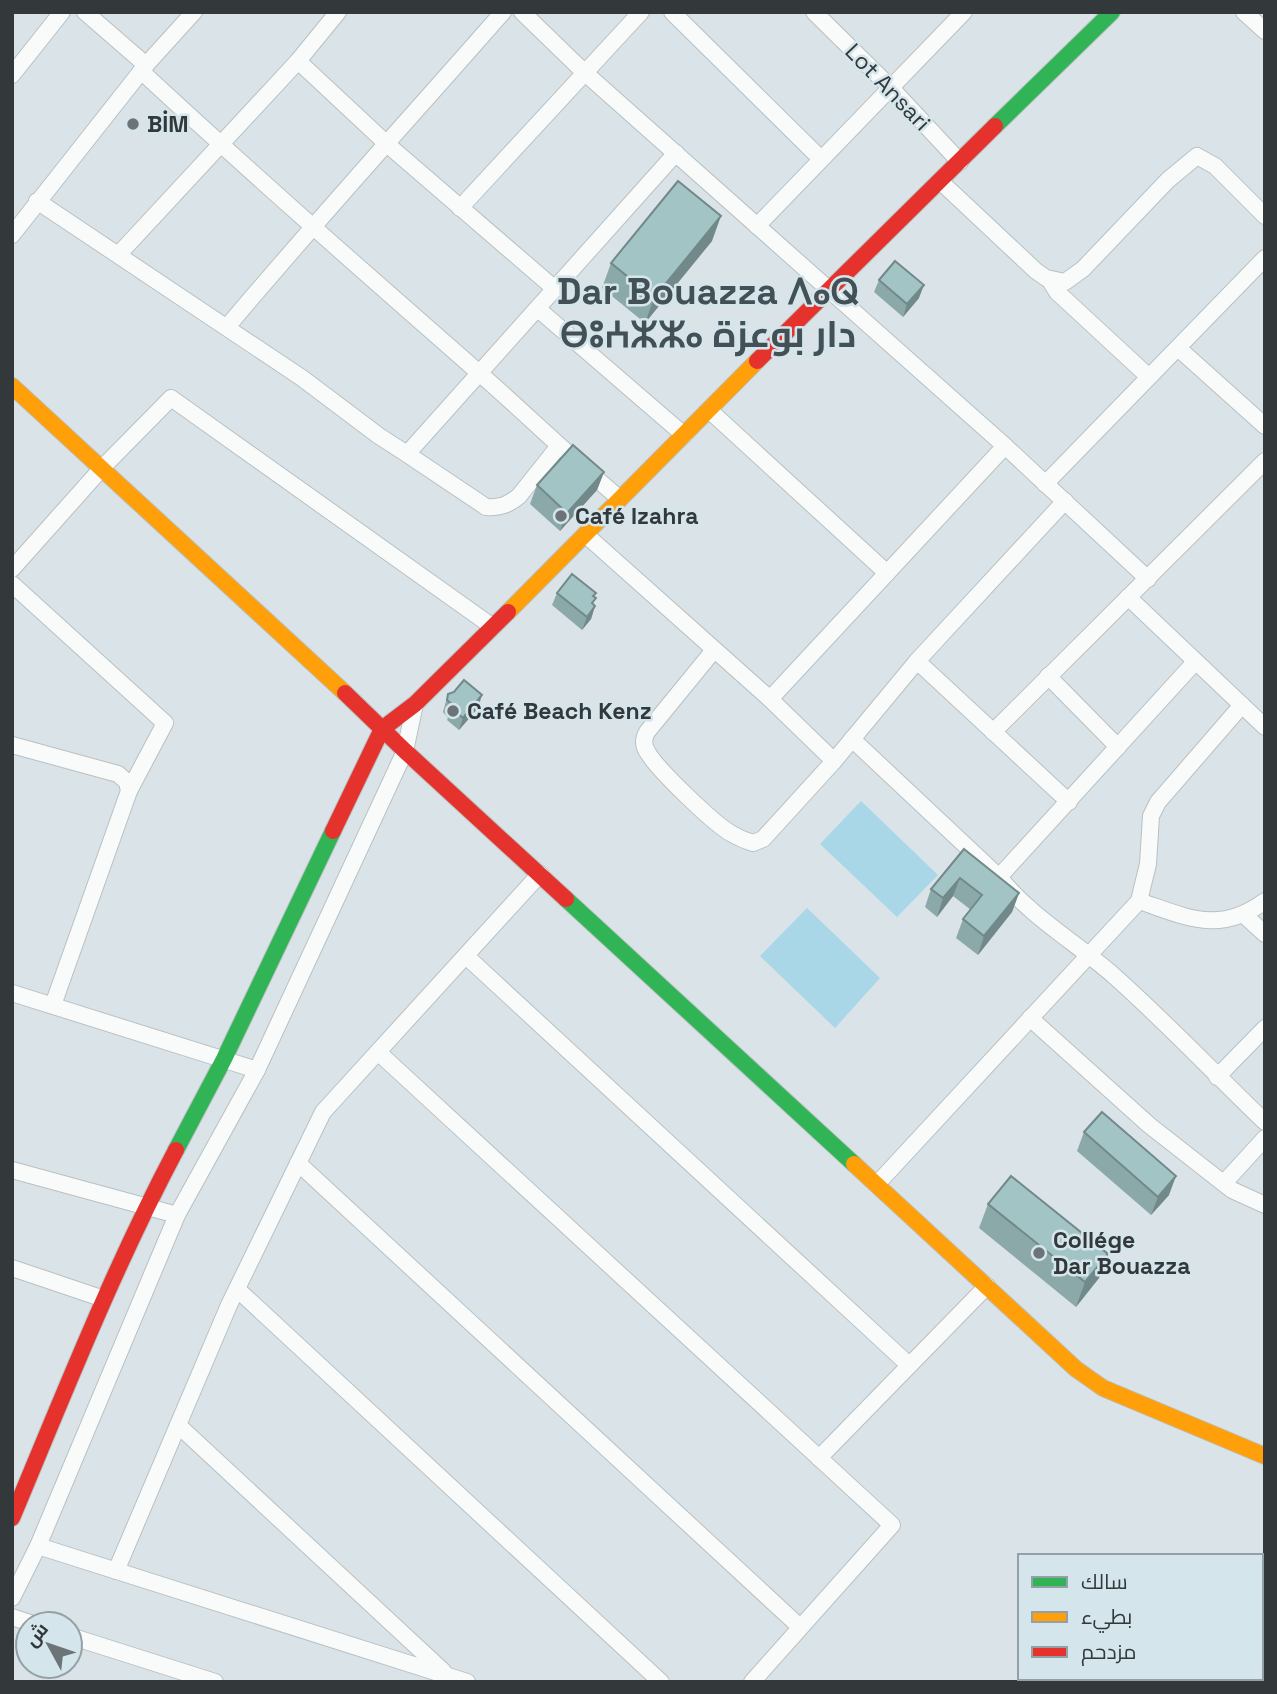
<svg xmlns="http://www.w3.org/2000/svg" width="1277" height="1694" font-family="'Space Grotesk',Cairo,'Noto Sans Tifinagh',sans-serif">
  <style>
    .green { fill: #a9d7e7 }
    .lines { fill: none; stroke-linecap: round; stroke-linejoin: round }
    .street-casing { stroke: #b9c0c2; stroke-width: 18 }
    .fast-casing { stroke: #b9c0c2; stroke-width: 18 }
    .slow-casing { stroke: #b9c0c2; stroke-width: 18 }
    .jam-casing { stroke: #b9c0c2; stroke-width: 18 }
    .street { stroke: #f9fbfb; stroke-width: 16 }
    .fast { stroke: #30b455; stroke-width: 16 }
    .slow { stroke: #ff9f0a; stroke-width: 16 }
    .jam { stroke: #e5322d; stroke-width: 16 }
    .wall { fill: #8ca9a9 }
    .shaded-wall { fill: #72898a }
    .building { fill: #a3c4c5; stroke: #72898a; stroke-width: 2 }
    .poi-dot { fill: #6d7477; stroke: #d5e5ec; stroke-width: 2.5 }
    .labels { text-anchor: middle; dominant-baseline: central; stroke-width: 5; stroke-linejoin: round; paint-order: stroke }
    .street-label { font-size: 23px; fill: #33393b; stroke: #d5e5ec }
    .poi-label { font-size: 23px; font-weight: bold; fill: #33393b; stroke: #d5e5ec; text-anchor: start }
    .town-label { font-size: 37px; font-weight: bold; fill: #435156; stroke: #d5e5ec }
  </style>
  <rect width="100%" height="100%" fill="#dae3e7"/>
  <g class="green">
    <polygon points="861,801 938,875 897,917 820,844"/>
    <polygon points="807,908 880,978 835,1028 760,956"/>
  </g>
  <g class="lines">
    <g class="street-casing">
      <g id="street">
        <polyline points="85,12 146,65"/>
        <polyline points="522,12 584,72 1005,446 1148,579"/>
        <polyline points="672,12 820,158"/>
        <polyline points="814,12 890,87 960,162"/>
        <polyline points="1244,12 1265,31"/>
        <polyline points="298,61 388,145 555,289"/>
        <path d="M141,71C251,173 364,272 477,371C525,413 570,457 619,498"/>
        <polyline points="12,75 62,12"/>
        <polyline points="940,181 1036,271 1046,278 1065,282 1083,269 1168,180 1197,156 1215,166 1265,216"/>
        <polyline points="37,201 302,378 379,436 407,454 676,153"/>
        <polyline points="460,208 641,12"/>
        <polyline points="757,226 964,12"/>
        <polyline points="12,235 146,65 194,12"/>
        <polyline points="119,254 298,61 338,12"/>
        <polyline points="1049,279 1057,292 1149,377"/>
        <polyline points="538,309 684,435"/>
        <path d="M227,327C317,220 411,117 503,12"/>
        <polyline points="1178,348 1265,426"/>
        <polyline points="709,410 887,573"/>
        <path d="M407,454L486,507C500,508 508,505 519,496L558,447"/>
        <polyline points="1045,484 1265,258"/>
        <polyline points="586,535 770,699 834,761"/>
        <polyline points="12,569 102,468 171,398 493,627"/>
        <polyline points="12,584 165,723 129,791"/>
        <polyline points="1128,597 1265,727"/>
        <path d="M714,650L647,732C643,739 643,746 648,753C658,770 714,824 732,834C739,838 746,841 753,843L763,839L834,761L917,661L1065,501"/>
        <polyline points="917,661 1069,802"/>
        <polyline points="1048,676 1118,747"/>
        <polyline points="770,699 1005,446"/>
        <polyline points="993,732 1265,461"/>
        <path d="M852,739L999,877C1031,917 1075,942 1113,975C1166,1022 1214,1073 1265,1122"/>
        <polyline points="12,745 118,774 127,782 129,791 53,1005"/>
        <polyline points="999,877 1195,662"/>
        <path d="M1139,901C1187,917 1219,935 1265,901"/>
        <polyline points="1243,914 1265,934"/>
        <polyline points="466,956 909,1365"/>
        <polyline points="12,993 257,1070"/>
        <polyline points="1030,1018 1149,1125 1232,1190 1265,1205"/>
        <polyline points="379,1053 892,1525 752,1682"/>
        <polyline points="1217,1077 1265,1028"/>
        <polyline points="298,1163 800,1627"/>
        <polyline points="12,1170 177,1215"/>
        <polyline points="1224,1183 1265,1138"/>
        <polyline points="877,1184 1139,901 1148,864 1151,816 1158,802 1242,705"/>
        <polyline points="12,1268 104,1299"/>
        <polyline points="237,1289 661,1682"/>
        <polyline points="178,1425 443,1671"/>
        <polyline points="819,1458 987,1286"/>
        <polyline points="38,1546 467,1682"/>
        <polyline points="116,1571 229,1305 323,1112 540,874"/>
        <polyline points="12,1598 38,1546 177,1215 257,1070 405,751 415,704"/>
        <polyline points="12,1617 33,1624"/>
        <polyline points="70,1636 215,1682"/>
      </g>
    </g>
    <g class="fast-casing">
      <g id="fast">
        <polyline points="995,126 1112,12"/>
        <polyline points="566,899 854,1164"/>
        <polyline points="176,1150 224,1059 333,831"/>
      </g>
    </g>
    <g class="slow-casing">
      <g id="slow">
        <polyline points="12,386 345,693"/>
        <polyline points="508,612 757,361"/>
        <polyline points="854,1164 1076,1369 1103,1388 1265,1456"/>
      </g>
    </g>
    <g class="jam-casing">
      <g id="jam">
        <polyline points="757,361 995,126"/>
        <polyline points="345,693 405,751 566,899"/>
        <polyline points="333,831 382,729 415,704 508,612"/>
        <path d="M12,1518C64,1394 113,1269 176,1150"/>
      </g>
    </g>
    <use href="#street" class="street"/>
    <use href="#fast" class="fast"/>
    <use href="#slow" class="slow"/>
    <use href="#jam" class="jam"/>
  </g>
  <g class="wall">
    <polygon points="712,241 645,323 602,288 611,263"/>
    <polygon points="879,280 919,298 903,317 874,292"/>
    <polygon points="604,472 597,490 560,531 530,504 537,485"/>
    <polygon points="557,593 594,597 593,605 595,606 591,619 582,630 552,605"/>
    <polygon points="448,694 478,708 459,730 447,720 448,718 443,712"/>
    <polygon points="964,849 1019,893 1012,912 978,955 956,938 963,919 971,910 953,896 937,917 925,907 931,889"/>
    <polygon points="1084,1132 1169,1195 1151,1215 1077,1151"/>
    <polygon points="988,1204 1099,1278 1076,1307 979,1228"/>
  </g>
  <g class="shaded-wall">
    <polygon points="721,216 712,241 645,323 654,298"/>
    <polygon points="924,285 919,298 903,317 907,304"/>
    <polygon points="604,472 597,490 560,531 567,513"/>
    <polygon points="595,606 591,619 582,630 587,617"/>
    <polygon points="482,695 478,708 459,730 463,718"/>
    <polygon points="960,878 953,896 937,917 943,898"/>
    <polygon points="1019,893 1012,912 978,955 984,936"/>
    <polygon points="1176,1176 1169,1195 1151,1215 1158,1197"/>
    <polygon points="1108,1254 1099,1278 1076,1307 1085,1282"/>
  </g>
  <g class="building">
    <polygon points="678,181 721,216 654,298 611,263"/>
    <polygon points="895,261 924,285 907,304 879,280"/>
    <polygon points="573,445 604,472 567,513 537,485"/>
    <polygon points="572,574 596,593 593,596 596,598 592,603 595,606 587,617 557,593"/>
    <polygon points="464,680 482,695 463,718 452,708 453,705 447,700 448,694 454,692"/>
    <polygon points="964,849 1019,893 984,936 963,919 982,895 960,878 943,898 931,889"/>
    <polygon points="1102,1112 1176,1176 1158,1197 1084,1132"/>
    <polygon points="1011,1176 1108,1254 1085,1282 988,1204"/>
  </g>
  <g class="poi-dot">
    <circle cx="133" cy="124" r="7"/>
    <circle cx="561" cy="516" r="7"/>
    <circle cx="453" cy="711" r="7"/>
    <circle cx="1039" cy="1253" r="7"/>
  </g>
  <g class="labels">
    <g class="street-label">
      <text transform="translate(888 87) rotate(46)">Lot Ansari</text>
    </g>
    <g class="poi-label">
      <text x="147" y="124">BİM</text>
      <text x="575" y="516">Café Izahra</text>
      <text x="467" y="711">Café Beach Kenz</text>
      <text x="1053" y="1240">Collége<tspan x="1053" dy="26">Dar Bouazza</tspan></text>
    </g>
    <g class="town-label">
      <text x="708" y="291">Dar Bouazza ⴷⴰⵕ<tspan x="708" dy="43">ⴱⵓⵄⵣⵣⴰ دار بوعزة</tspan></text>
    </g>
  </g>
  <rect width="1277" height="1694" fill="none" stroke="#33393b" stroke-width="28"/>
  <rect x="1018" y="1554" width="245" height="126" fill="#d5e5ec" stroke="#94a0a5" stroke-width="2"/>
  <rect x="1032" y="1577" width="35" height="10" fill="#30b455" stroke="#94a0a5" stroke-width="2"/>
  <text x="1081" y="1589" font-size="21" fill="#33393b">سالك</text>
  <rect x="1032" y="1612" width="35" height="10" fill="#ff9f0a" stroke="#94a0a5" stroke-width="2"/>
  <text x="1081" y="1624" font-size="21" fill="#33393b">بطيء</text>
  <rect x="1032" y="1647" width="35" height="10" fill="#e5322d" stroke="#94a0a5" stroke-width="2"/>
  <text x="1081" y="1659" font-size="21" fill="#33393b">مزدحم</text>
  <g transform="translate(49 1645) rotate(310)"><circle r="33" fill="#d5e5ec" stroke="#94a0a5" stroke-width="2"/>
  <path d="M0-5L12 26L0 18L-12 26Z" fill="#6d7477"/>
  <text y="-10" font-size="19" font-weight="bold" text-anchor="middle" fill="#33393b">ش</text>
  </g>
</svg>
